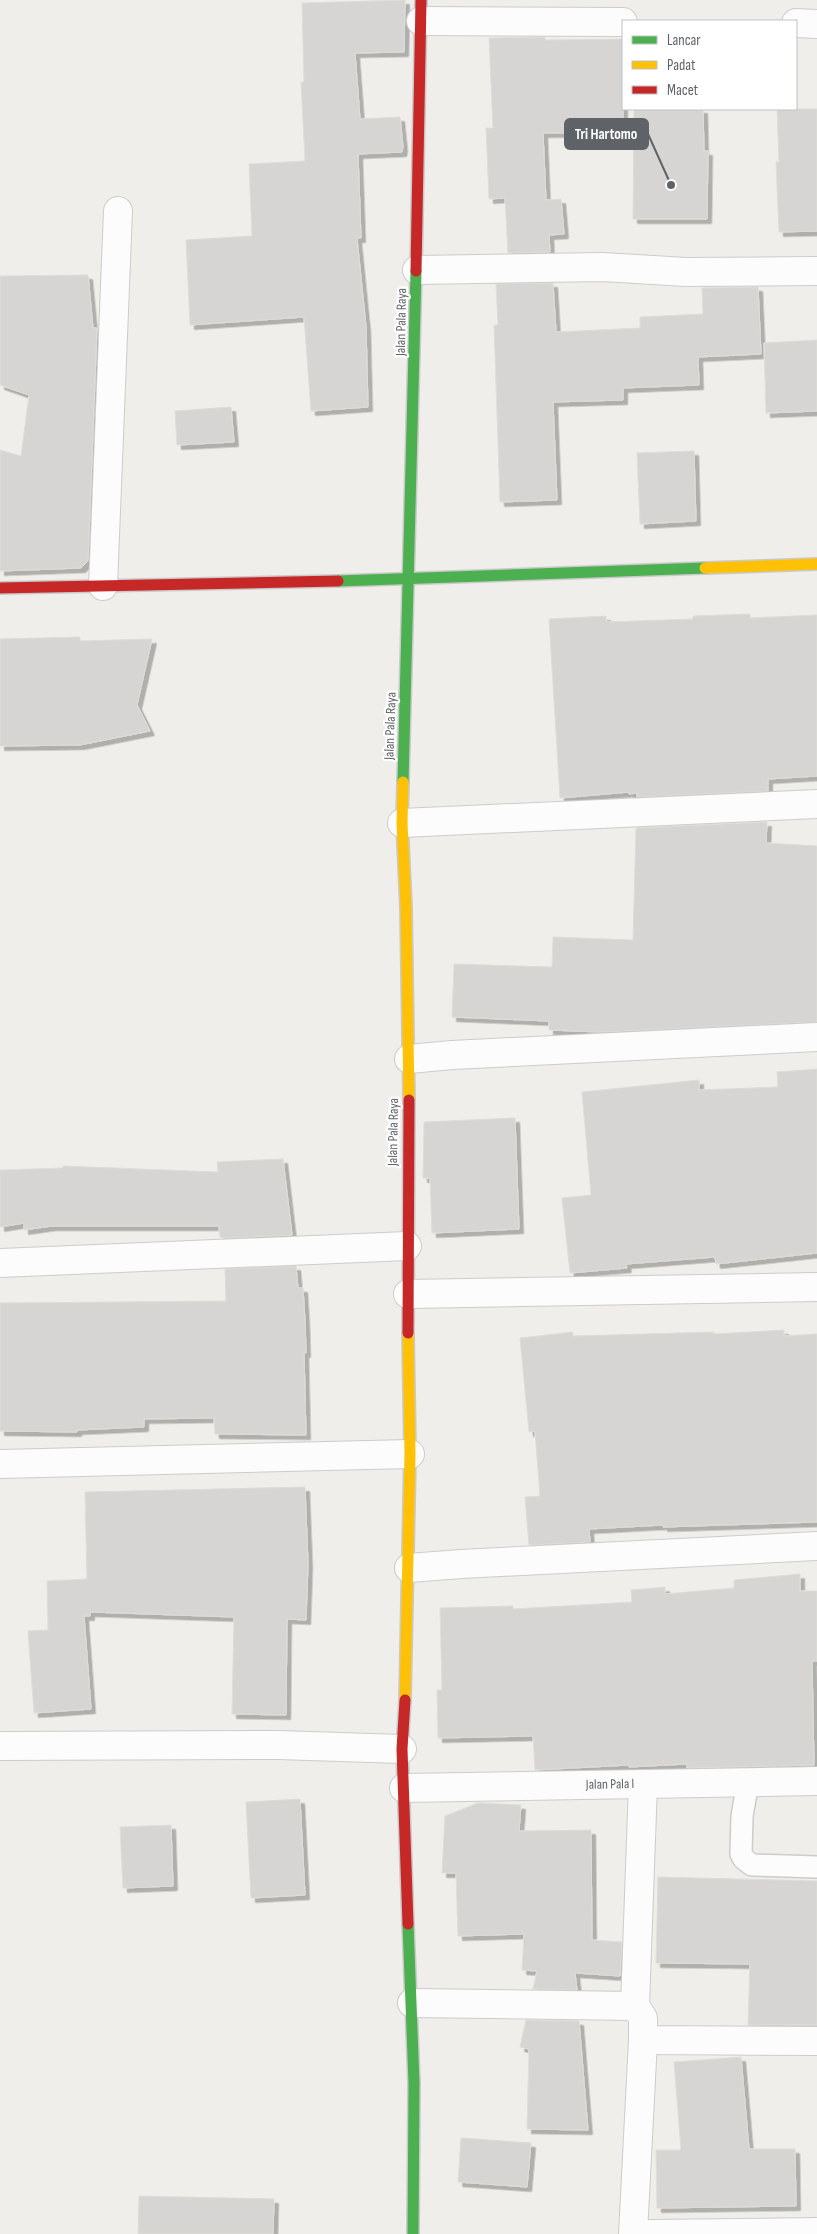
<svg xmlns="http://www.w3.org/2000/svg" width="817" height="2234" font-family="'Sofia Sans Condensed',sans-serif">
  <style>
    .building { fill: #d6d5d3; stroke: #deddd9; filter: url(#shadow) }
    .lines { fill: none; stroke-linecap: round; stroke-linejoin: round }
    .lane-casing { stroke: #cbcccc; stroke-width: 24 }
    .street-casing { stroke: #cbcccc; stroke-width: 30 }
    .fast-casing { stroke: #cacacb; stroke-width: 14 }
    .slow-casing { stroke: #cacacb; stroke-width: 14 }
    .jam-casing { stroke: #cacacb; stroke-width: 14 }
    .lane { stroke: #fdfcfc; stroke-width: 21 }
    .street { stroke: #fdfcfc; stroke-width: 28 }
    .fast { stroke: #4caf50; stroke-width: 11 }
    .slow { stroke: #ffc107; stroke-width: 11 }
    .jam { stroke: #c62828; stroke-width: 11 }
    .labels { text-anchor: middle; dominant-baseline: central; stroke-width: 4.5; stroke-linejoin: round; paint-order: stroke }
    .street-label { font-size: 14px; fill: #5f6368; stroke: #fff }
    .leader { fill: none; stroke: #5f6368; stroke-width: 2 }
    .callout-dot { fill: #5f6368; stroke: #fff; stroke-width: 2 }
    .callout { fill: #5f6368; stroke: #5f6368; stroke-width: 2 }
    .callout-label { font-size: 15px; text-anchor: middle; font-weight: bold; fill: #fff }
  </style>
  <defs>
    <filter id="shadow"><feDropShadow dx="4.5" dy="4.5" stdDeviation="0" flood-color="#0004"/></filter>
  </defs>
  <rect width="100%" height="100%" fill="#efeeea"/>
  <g class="building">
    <polygon points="405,0 404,52 355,53 360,119 400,117 403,147 402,152 358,154 361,238 357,238 366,327 368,407 311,411 304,317 190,325 186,240 252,236 249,164 305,161 301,82 304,82 302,3"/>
    <polygon points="545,37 545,40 623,39 623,132 543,133 546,200 561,199 564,234 549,235 550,252 508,253 505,198 489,199 486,128 493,128 489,38"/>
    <polygon points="634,109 703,109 704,151 708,151 707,219 633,219"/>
    <polygon points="777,109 817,109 817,231 779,232 776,162 779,162"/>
    <polygon points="88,275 93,328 97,328 88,561 81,568 0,571 0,450 21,456 29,395 0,385 0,276"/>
    <polygon points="553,283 556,332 640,328 640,317 703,314 702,288 758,287 761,354 698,357 699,385 623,388 623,400 553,402 557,500 500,502 494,325 498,325 496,284"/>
    <polygon points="817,340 817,411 766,413 764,343"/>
    <polygon points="231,407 234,442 177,445 175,411"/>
    <polygon points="694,451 696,521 640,524 637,453"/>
    <polygon points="750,614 750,618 817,615 817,776 768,779 768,791 637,797 637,793 629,794 629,792 560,798 549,619 606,616 606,622 693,619 693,616"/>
    <polygon points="80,637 80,641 152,639 137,705 150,731 80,745 0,746 0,639"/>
    <polygon points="767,822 766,843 817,846 817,1022 599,1032 549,1030 549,1021 452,1017 454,964 552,967 553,937 633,940 636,828"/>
    <polygon points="817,1069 817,1253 716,1264 715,1257 626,1264 627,1268 570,1273 562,1198 591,1195 582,1092 699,1080 699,1090 778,1087 777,1072"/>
    <polygon points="515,1118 519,1229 432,1233 430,1178 423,1178 424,1122"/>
    <polygon points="283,1159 292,1235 224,1238 220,1237 219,1226 52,1226 24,1230 24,1223 0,1227 0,1170 63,1168 63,1166 218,1172 217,1162"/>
    <polygon points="296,1266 298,1288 303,1288 305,1321 306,1353 304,1353 306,1435 215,1434 214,1418 144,1419 144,1427 77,1430 77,1432 0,1431 0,1303 226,1301 225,1269"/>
    <polygon points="784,1330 784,1336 817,1334 817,1522 663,1527 663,1525 589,1529 590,1542 529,1545 525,1497 540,1496 535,1431 529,1432 520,1338 573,1332 573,1336 714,1332 714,1334"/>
    <polygon points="305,1487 308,1564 306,1620 287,1619 286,1715 232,1714 234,1617 90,1612 90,1616 84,1616 91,1709 34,1713 28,1631 48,1630 47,1581 87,1579 85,1492"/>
    <polygon points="800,1574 800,1591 817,1591 817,1661 812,1661 814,1765 687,1768 687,1764 629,1767 629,1765 535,1770 533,1736 438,1738 437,1690 442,1690 440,1608 513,1606 513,1609 632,1602 631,1590 665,1587 665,1594 734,1588 734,1580"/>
    <polygon points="300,1799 305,1895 251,1898 246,1802"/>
    <polygon points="478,1803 521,1805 519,1831 591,1830 592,1940 622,1942 620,1976 575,1973 577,1990 533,1989 537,1971 522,1970 524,1934 458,1936 456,1873 442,1873 445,1816"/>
    <polygon points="171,1825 173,1886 123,1888 120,1827"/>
    <polygon points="658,1877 817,1881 817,2025 748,2025 750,1964 656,1963"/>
    <polygon points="526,2020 579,2021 588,2130 527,2129 529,2049 520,2047"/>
    <polygon points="741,2057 749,2149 795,2149 796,2206 657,2208 656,2150 681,2150 674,2062"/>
    <polygon points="461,2138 531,2143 527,2187 458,2182"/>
    <polygon points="139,2196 274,2199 273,2234 138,2234"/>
  </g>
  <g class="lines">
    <g class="lane-casing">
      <polyline id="lane" points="748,1782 742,1816 741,1854 744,1859 752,1865 817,1867"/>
    </g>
    <g class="street-casing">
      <g id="street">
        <polyline points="421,21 623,22"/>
        <polyline points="796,23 817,24"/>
        <polyline points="417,270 603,267 686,272 817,271"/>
        <polyline points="103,586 118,211"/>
        <polyline points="402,823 817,804"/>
        <polyline points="409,1059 452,1055 817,1037"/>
        <polyline points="0,1263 407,1246"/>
        <polyline points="408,1294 817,1287"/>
        <polyline points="0,1464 410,1454"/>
        <polyline points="409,1568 461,1564 817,1546"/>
        <polyline points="0,1746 278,1745 402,1749"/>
        <polyline points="404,1788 817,1781"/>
        <polyline points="412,2003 635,2006 643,2018 643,2040 817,2041"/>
        <polyline points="635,2006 643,1784"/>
        <polyline points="633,2234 643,2040"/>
        <polyline points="650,2234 817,2232"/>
      </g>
    </g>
    <g class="fast-casing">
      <g id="fast">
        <polyline points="338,581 705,568"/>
        <polyline points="403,782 416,271"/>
        <polyline points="408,1924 414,2083 413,2234"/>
      </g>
    </g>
    <g class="slow-casing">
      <g id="slow">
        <polyline points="705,568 817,564"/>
        <polyline points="403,782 402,823 406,907 409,1100"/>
        <polyline points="405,1700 410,1454 408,1333"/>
      </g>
    </g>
    <g class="jam-casing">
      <g id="jam">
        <polyline points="416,271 421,0"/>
        <polyline points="0,588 338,581"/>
        <polyline points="408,1333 409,1100"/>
        <polyline points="405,1700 402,1749 408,1924"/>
      </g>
    </g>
    <use href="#lane" class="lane"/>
    <use href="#street" class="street"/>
    <use href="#fast" class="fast"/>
    <use href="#slow" class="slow"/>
    <use href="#jam" class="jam"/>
  </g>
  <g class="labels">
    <g class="street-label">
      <text transform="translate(401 322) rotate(-89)">Jalan Pala Raya</text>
      <text transform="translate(390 726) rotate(-88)">Jalan Pala Raya</text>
      <text transform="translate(393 1132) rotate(-89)">Jalan Pala Raya</text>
      <text transform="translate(610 1784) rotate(-1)">Jalan Pala I</text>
    </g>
  </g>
  <path class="leader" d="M671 185L648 134"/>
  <circle class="callout-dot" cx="671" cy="185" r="5"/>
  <rect class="callout" x="565" y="119" width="83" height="30" rx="5"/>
  <g class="callout-label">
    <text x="606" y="139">Tri Hartomo</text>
  </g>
  <rect x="622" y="20" width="175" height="90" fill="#ffffff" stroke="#bfc1c3"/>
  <rect x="632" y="36" width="25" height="8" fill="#4caf50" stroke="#bfc1c3"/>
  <text x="667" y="45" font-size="15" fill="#5f6368">Lancar</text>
  <rect x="632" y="61" width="25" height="8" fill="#ffc107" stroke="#bfc1c3"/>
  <text x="667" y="70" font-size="15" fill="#5f6368">Padat</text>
  <rect x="632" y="86" width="25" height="8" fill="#c62828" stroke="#bfc1c3"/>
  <text x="667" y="95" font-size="15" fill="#5f6368">Macet</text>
</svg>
